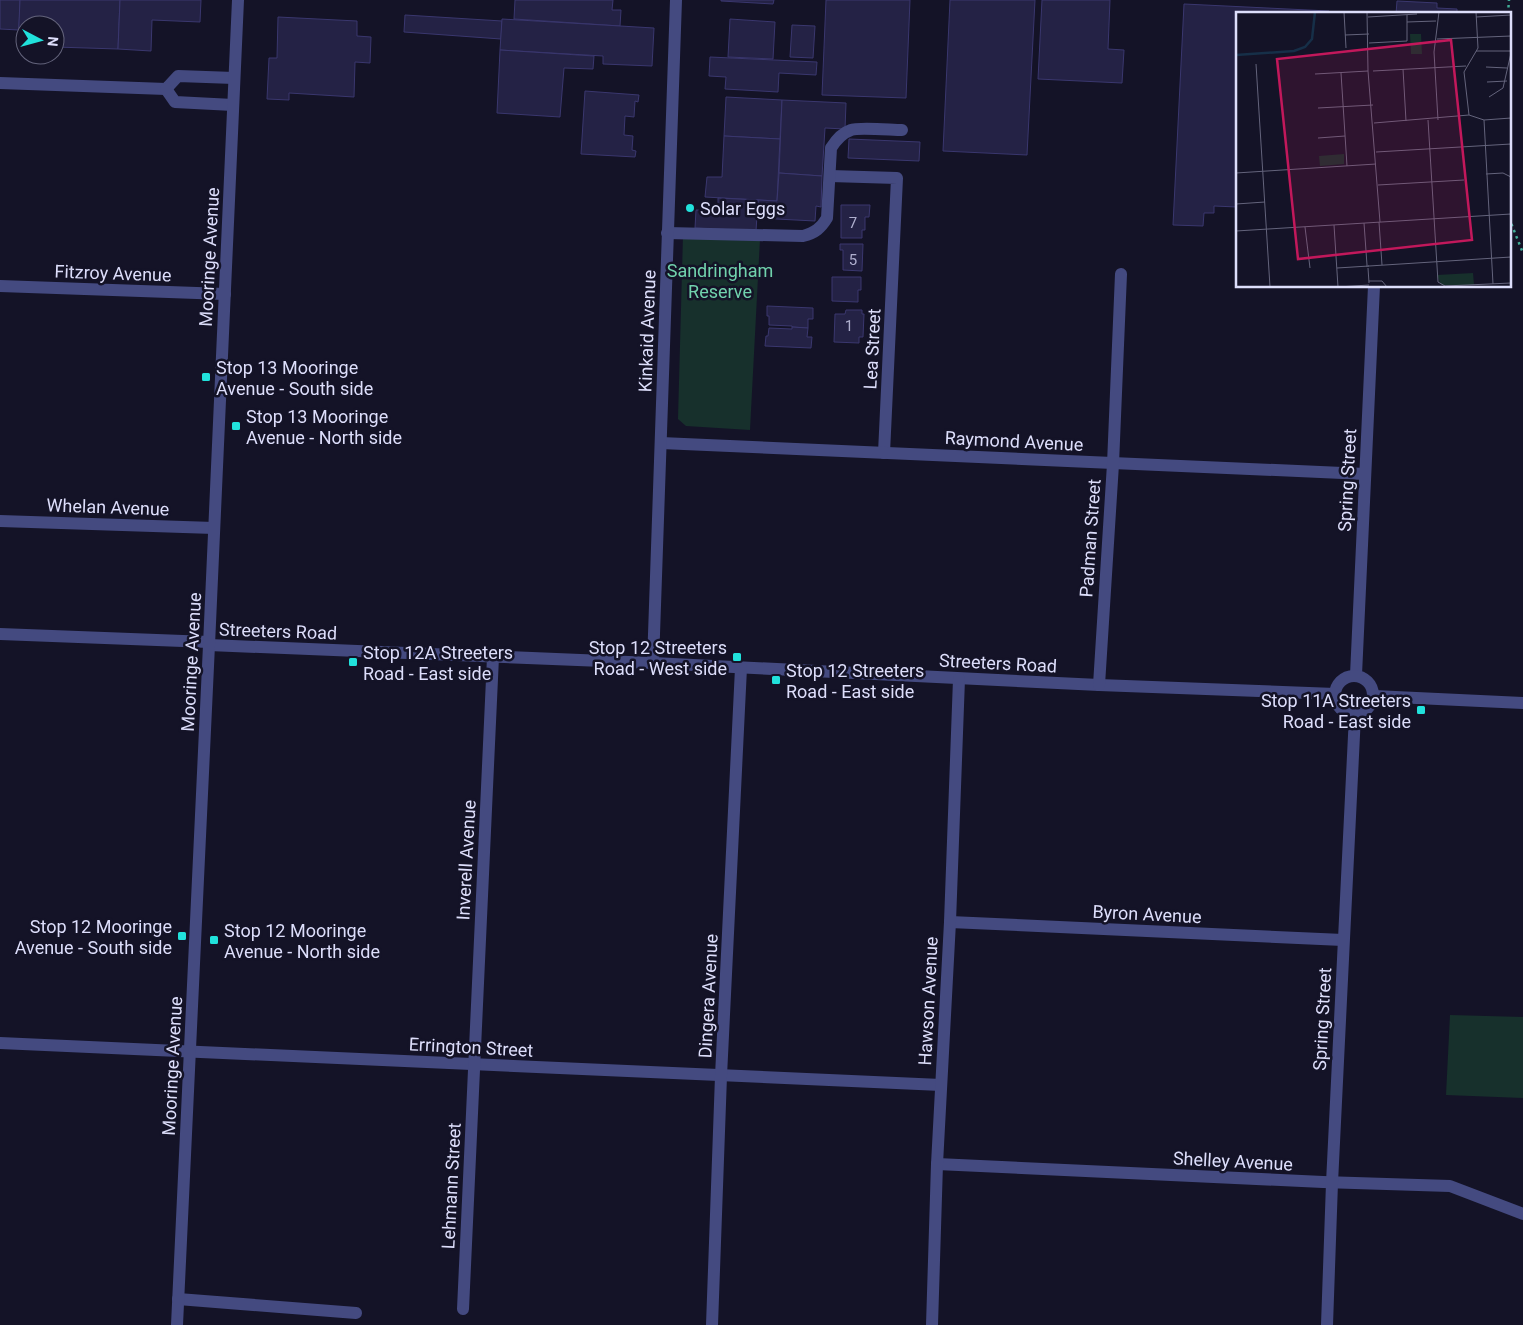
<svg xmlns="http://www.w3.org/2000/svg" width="1523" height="1325" font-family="Roboto,sans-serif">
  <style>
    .green { fill: #17302c }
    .building { fill: #242245; stroke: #3a376e }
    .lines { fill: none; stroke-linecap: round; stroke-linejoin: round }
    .path { stroke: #40ac97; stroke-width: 2.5; stroke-dasharray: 2.5 4; stroke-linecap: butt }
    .minor { stroke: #444a80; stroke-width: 12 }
    .poi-dot { fill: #21e2dc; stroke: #141327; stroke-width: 2 }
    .labels { text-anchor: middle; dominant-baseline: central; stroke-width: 5; stroke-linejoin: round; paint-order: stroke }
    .number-label { font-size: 15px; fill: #afafce }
    .poi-label { font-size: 18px; fill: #dddefb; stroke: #141327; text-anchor: start }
    .street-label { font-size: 18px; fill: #dddefb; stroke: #141327 }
    .park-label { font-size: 18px; fill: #71d2ad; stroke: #141327 }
    .inset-river { fill: none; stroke: #162f48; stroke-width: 2.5 }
    .inset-road { fill: none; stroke: #64647c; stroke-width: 1 }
    .view { fill: #c2185b; fill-opacity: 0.15; stroke: #c2185b; stroke-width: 2.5 }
    .inset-edge { fill: none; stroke: #dddefb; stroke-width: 2.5 }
  </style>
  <rect width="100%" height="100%" fill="#141327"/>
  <g class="green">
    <polygon points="683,235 760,239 750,430 686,426 678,419"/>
    <polygon points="1450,1015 1523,1017 1523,1098 1446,1095"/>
  </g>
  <g class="building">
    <polygon points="0,0 20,0 19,30 0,29"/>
    <polygon points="20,0 120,0 118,49 55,47 55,25 25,25 25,46 18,45"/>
    <polygon points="120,0 201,0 200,22 152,20 151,51 118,49"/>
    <polygon points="515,0 613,0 612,10 621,10 620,26 514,19"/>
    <polygon points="721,0 774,0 773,4 721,1"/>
    <polygon points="826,0 910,0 906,98 822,95"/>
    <polygon points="950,0 1035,0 1027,155 943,151"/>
    <polygon points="1042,0 1110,0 1108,49 1124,50 1122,83 1038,79"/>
    <polygon points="1397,1 1437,3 1437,8 1457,9 1457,14 1396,14"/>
    <polygon points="1184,4 1329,11 1329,14 1237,14 1237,207 1214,206 1214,213 1204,213 1203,226 1173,225"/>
    <polygon points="405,15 502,21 501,39 404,32"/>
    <polygon points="278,17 357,21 357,36 371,37 370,63 355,62 354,97 289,93 289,100 267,99 269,58 277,58"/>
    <polygon points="502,19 654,28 652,66 603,64 603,56 500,50"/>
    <polygon points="730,19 775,22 773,59 728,57"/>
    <polygon points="792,25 815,26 813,58 790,57"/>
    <polygon points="500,50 594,56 593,69 564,68 560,117 497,113"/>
    <polygon points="710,57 817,62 816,75 779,73 778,92 725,89 726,77 709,76"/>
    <polygon points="585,91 639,95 638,102 635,101 634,117 625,116 624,135 633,136 632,150 636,151 635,157 581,154"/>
    <polygon points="726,97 782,100 780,139 724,136"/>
    <polygon points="782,100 846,103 845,129 825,128 822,176 779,173"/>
    <polygon points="724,136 780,139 777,201 705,197 707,177 722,177"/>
    <polygon points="849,139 920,142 919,161 848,158"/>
    <polygon points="779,173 822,176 821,207 816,206 815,221 757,218 758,200 777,201"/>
    <polygon points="718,198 758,200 756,231 695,228 696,210 718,211"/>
    <polygon points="841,205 870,205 869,217 865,217 865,230 862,230 862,238 841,238"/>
    <polygon points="840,244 863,244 862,271 843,270 843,250 840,250"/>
    <polygon points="832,277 861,277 861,290 858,290 858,302 832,301"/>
    <polygon points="767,306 813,308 813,319 808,319 808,328 792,327 792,326 769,325 769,316 767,316"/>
    <polygon points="846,310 862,310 862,314 864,314 863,337 859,337 859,343 834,342 835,314 845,314"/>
    <polygon points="792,327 808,328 807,337 812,337 811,348 765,346 766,336 768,336 769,328 792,329"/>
  </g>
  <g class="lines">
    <g class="path">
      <polyline points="1508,14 1509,0"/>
      <polyline points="1509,218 1523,253"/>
    </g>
    <g class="minor">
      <polyline points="0,83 166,89 178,76 234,78"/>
      <polyline points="166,89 175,102 233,105"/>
      <polyline points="830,176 897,178 884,453"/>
      <path d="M667,233L803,236C815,233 821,228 827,218L831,148C836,140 842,133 851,130C858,127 892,130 902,130"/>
      <polyline points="0,286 225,294"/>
      <polyline points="661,443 1365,474"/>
      <polyline points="0,521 214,528"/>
      <polyline points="0,634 209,642"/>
      <polyline points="209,645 653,663 1099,685 1335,694"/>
      <polyline points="653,663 676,0"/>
      <polyline points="1356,675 1374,286"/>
      <circle cx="1354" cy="695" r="19"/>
      <polyline points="1099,685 1113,464 1121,274"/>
      <polyline points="1374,696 1523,703"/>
      <polyline points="950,922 1343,940"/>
      <polyline points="0,1043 941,1085"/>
      <polyline points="937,1164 1323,1182 1450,1186 1523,1214"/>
      <polyline points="178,1299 356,1313"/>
      <polyline points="463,1309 493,657"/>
      <polyline points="177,1325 209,645 238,0"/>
      <polyline points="712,1325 721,1076 741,668"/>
      <polyline points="932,1325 937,1164 950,922 959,679"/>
      <polyline points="1327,1325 1332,1183 1355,715"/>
    </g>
  </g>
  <g class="poi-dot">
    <circle cx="690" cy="208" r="5"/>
    <rect x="201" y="372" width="10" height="10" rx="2.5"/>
    <rect x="231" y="421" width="10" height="10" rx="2.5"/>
    <rect x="732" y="652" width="10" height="10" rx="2.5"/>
    <rect x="348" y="657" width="10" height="10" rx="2.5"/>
    <rect x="771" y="675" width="10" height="10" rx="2.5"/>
    <rect x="1416" y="705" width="10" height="10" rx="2.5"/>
    <rect x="177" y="931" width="10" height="10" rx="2.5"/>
    <rect x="209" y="935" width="10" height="10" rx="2.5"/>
  </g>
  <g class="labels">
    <g class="number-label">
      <text x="853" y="223">7</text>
      <text x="853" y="260">5</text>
      <text x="849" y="326">1</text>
    </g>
    <g class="poi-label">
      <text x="700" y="208">Solar Eggs</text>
      <text x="216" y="367">Stop 13 Mooringe<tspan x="216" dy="21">Avenue - South side</tspan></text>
      <text x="246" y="416">Stop 13 Mooringe<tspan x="246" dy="21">Avenue - North side</tspan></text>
      <text x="727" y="647" text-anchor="end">Stop 12 Streeters<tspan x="727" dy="21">Road - West side</tspan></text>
      <text x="363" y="652">Stop 12A Streeters<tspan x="363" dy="21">Road - East side</tspan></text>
      <text x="786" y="670">Stop 12 Streeters<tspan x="786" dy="21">Road - East side</tspan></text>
      <text x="1411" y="700" text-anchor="end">Stop 11A Streeters<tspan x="1411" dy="21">Road - East side</tspan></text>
      <text x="172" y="926" text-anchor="end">Stop 12 Mooringe<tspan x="172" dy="21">Avenue - South side</tspan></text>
      <text x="224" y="930">Stop 12 Mooringe<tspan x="224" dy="21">Avenue - North side</tspan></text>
    </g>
    <g class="street-label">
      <text transform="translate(209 257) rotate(-87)">Mooringe Avenue</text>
      <text transform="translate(113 273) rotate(2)">Fitzroy Avenue</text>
      <text transform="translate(647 331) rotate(-88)">Kinkaid Avenue</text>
      <text transform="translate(872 349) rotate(-87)">Lea Street</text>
      <text transform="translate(1014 441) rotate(3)">Raymond Avenue</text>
      <text transform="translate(1347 480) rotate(-87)">Spring Street</text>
      <text transform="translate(108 507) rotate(2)">Whelan Avenue</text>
      <text transform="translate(1090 538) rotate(-86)">Padman Street</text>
      <text transform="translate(278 631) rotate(2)">Streeters Road</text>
      <text transform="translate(191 662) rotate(-87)">Mooringe Avenue</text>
      <text transform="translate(998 663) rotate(3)">Streeters Road</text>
      <text transform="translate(466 860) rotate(-87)">Inverell Avenue</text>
      <text transform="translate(1147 914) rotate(3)">Byron Avenue</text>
      <text transform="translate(708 996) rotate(-87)">Dingera Avenue</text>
      <text transform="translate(928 1001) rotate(-87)">Hawson Avenue</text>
      <text transform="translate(1322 1019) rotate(-87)">Spring Street</text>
      <text transform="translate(471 1047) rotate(3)">Errington Street</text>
      <text transform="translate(172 1066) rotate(-87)">Mooringe Avenue</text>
      <text transform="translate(1233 1161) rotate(3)">Shelley Avenue</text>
      <text transform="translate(451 1186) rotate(-87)">Lehmann Street</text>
    </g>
    <g class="park-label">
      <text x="720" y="270">Sandringham<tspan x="720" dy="21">Reserve</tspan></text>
    </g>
  </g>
  <g transform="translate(1236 12)">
    <rect width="275" height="275" fill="#141327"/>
    <path d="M174,22H185L186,42H175ZM108,142V152L84,154L83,144ZM237,261L238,273H205L201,263Z" fill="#17302c"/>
    <path class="inset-river" d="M0,43L58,39L69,35L76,27L79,0"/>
    <path class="inset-road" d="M108,0L110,36M131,0L132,59L144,210M132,5L181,2M240,5L275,3M171,10L200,9M109,23L133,22M201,27L275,24M133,31L171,29V3M240,39H275M20,52L34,275M250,55L271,56M167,57L170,109M137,59L230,54M105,61L111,154M79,62L132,59M251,70L271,69M253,85L267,76L275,41M82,96L137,93M233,103L228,60L242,36L240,0M192,108L202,270L209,274L275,271M202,108L198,40L203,0M248,108L257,272M138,111L233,103L248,108L275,106M82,126L109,124M140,140L275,132M0,161L140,152M250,162L267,161L275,165M142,173L228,168M0,192L29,190M143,210L146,253M128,211L131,253M98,213L102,275L133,273M69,215L74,256M0,219L275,202M133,254L275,245M101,256L133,254H130M132,256L133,271M133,269H146L151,275"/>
    <path class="view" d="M215,28L236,228L62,247L41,47Z"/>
    <rect width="275" height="275" class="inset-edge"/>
  </g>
  <g transform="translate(40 40) rotate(96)"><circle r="24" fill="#141327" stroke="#64647c"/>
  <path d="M0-4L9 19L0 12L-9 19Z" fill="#21e2dc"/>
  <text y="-8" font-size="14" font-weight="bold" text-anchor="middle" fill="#dddefb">N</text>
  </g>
</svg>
